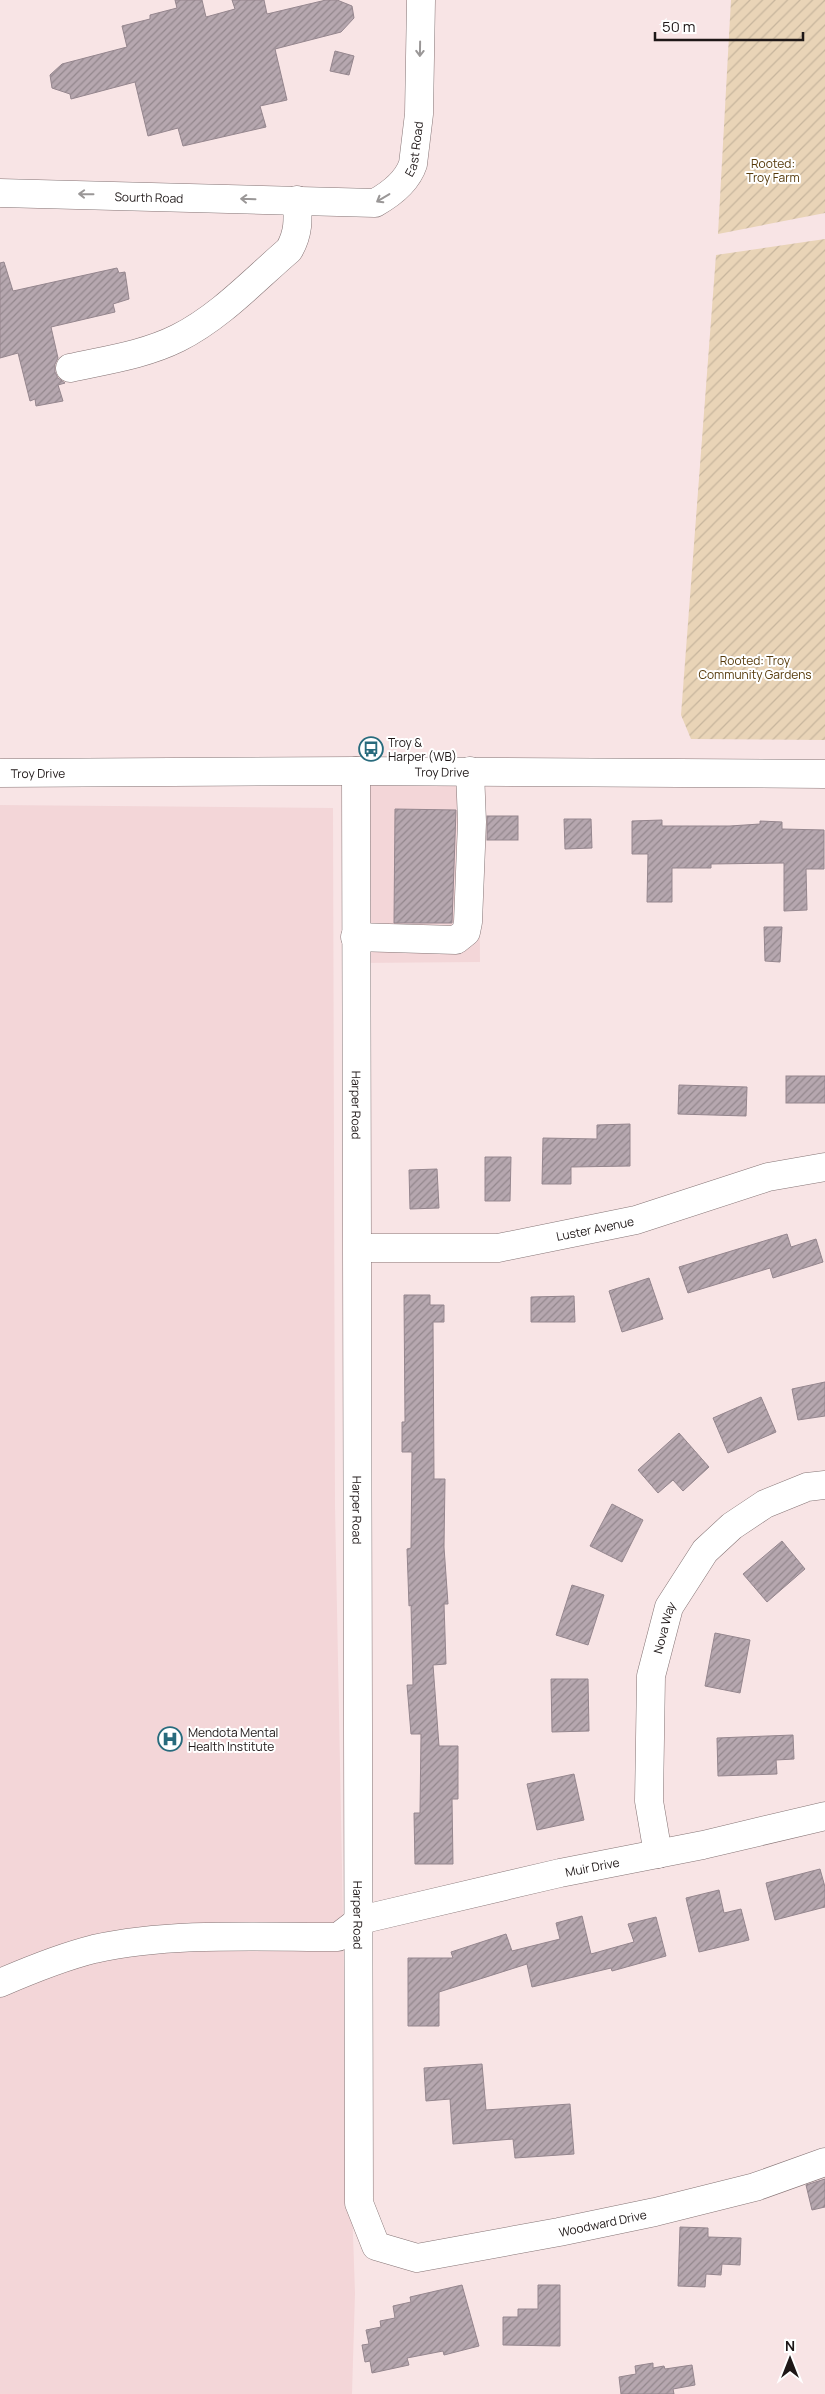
<svg xmlns="http://www.w3.org/2000/svg" width="825" height="2394" font-family="Manrope,sans-serif">
  <style>
    .built { fill: #f3d6d8 }
    .garden { fill: url(#garden-furrows) }
    .building { fill: url(#building-hatch); stroke: #95868e }
    .lines { fill: none; stroke-linecap: round; stroke-linejoin: round }
    .minor-casing { stroke: #857475; stroke-width: 29 }
    .minor { stroke: #fff; stroke-width: 28 }
    .oneway { stroke: #9a9797 }
    .labels { text-anchor: middle; dominant-baseline: central; stroke-width: 4; stroke-linejoin: round; paint-order: stroke }
    .street-label { font-size: 12px; fill: #1e1717; stroke: #fff }
    .park-label { font-size: 12px; fill: #563a0b; stroke: #fff }
    .poi-label { font-size: 12px; fill: #1e1717; stroke: #fff; text-anchor: start }
  </style>
  <defs>
    <pattern id="garden-furrows" width="10" height="10" patternUnits="userSpaceOnUse" patternTransform="scale(1.25)"><rect width="10" height="10" fill="#e9d4b7"/><path d="M-1 1l2-2M0 10L10 0M9 11l2-2" fill="none" stroke="#c7b59d"/></pattern>
    <pattern id="building-hatch" width="6" height="6" patternUnits="userSpaceOnUse" patternTransform="scale(1.25)"><rect width="6" height="6" fill="#b6a7af"/><path d="M-1 1l2-2M0 6l6-6M5 7l2-2" fill="none" stroke="#93878d"/></pattern>
  </defs>
  <rect width="100%" height="100%" fill="#f8e4e5"/>
  <g class="built">
    <polygon points="356,771 479,772 480,962 356,963"/>
    <polygon points="0,805 333,808 335,1506 344,1971 355,2293 352,2394 0,2394"/>
  </g>
  <g class="garden">
    <polygon points="731,0 825,0 825,213 718,234"/>
    <polygon points="825,239 825,740 691,739 681,715 716,255"/>
  </g>
  <g class="building">
    <polygon points="175,0 202,0 206,17 235,9 232,0 264,0 267,14 326,0 337,0 352,6 354,18 341,32 275,49 287,100 260,106 266,127 183,146 178,128 148,136 135,82 71,99 70,94 52,88 50,75 62,64 127,47 122,26 150,19 150,15 177,8"/>
    <polygon points="335,51 354,56 349,75 330,71"/>
    <polygon points="4,262 13,291 117,268 119,273 125,272 129,299 113,304 115,312 51,327 58,358 55,364 55,372 58,378 65,383 58,385 63,401 36,406 35,399 30,401 18,353 0,358 0,263"/>
    <polygon points="395,809 456,810 452,923 394,923"/>
    <rect x="487" y="816" width="31" height="24"/>
    <polygon points="564,819 591,819 592,848 565,849"/>
    <polygon points="662,820 662,826 730,826 760,824 760,821 782,822 782,829 824,830 824,869 806,869 807,910 784,911 784,863 711,864 711,868 672,868 672,902 647,902 648,854 632,854 632,821"/>
    <polygon points="764,927 782,927 780,962 765,961"/>
    <rect x="786" y="1076" width="39" height="27"/>
    <polygon points="679,1085 747,1087 746,1116 678,1114"/>
    <polygon points="630,1124 630,1166 571,1167 571,1184 542,1184 543,1138 597,1139 597,1125"/>
    <polygon points="485,1157 511,1157 510,1201 485,1201"/>
    <polygon points="437,1169 439,1208 410,1209 409,1170"/>
    <polygon points="787,1234 791,1247 816,1239 823,1262 773,1278 770,1268 688,1293 679,1267"/>
    <polygon points="649,1278 663,1319 622,1332 609,1291"/>
    <polygon points="404,1295 430,1295 430,1305 444,1305 444,1322 433,1322 434,1479 445,1479 444,1547 448,1604 444,1604 446,1664 433,1665 439,1746 458,1746 458,1799 452,1799 453,1864 415,1864 414,1813 420,1813 421,1734 411,1734 407,1685 413,1685 411,1605 409,1606 407,1549 411,1548 412,1452 402,1452 402,1422 405,1422"/>
    <polygon points="574,1296 575,1322 531,1322 531,1297"/>
    <polygon points="825,1382 825,1416 798,1420 792,1389"/>
    <polygon points="761,1397 776,1432 728,1453 713,1418"/>
    <polygon points="679,1433 709,1467 683,1491 673,1480 658,1493 638,1470"/>
    <polygon points="612,1504 643,1520 622,1562 590,1546"/>
    <polygon points="782,1541 805,1569 767,1602 743,1574"/>
    <polygon points="572,1585 604,1595 588,1645 556,1635"/>
    <polygon points="715,1633 750,1640 740,1693 705,1686"/>
    <polygon points="551,1679 588,1679 589,1731 552,1732"/>
    <polygon points="793,1735 794,1759 776,1760 777,1774 718,1776 717,1738"/>
    <polygon points="574,1774 584,1820 537,1830 527,1784"/>
    <polygon points="820,1869 825,1887 825,1907 775,1920 766,1883"/>
    <polygon points="719,1890 724,1913 741,1909 749,1940 699,1952 686,1898"/>
    <polygon points="582,1916 591,1954 634,1942 628,1924 656,1917 666,1956 612,1971 611,1968 532,1987 527,1964 439,1992 439,2026 408,2026 408,1958 453,1958 451,1952 506,1934 512,1951 560,1939 556,1923"/>
    <polygon points="482,2064 486,2110 570,2104 574,2154 515,2158 513,2139 453,2144 450,2099 426,2101 424,2068"/>
    <polygon points="825,2179 825,2207 812,2210 806,2185"/>
    <polygon points="680,2227 708,2228 708,2237 741,2238 740,2265 722,2264 721,2275 706,2274 705,2287 678,2286"/>
    <polygon points="462,2285 479,2346 444,2355 443,2351 407,2358 409,2365 372,2373 370,2361 365,2362 362,2345 369,2344 366,2330 381,2327 380,2321 395,2318 393,2306 411,2302 410,2297"/>
    <polygon points="538,2285 560,2285 560,2346 503,2345 503,2317 518,2317 518,2309 538,2309"/>
    <polygon points="653,2363 653,2368 664,2366 665,2369 692,2365 695,2385 673,2389 674,2394 621,2394 619,2377 636,2374 635,2366"/>
  </g>
  <g class="lines">
    <g class="minor-casing">
      <g id="minor">
        <path id="s1" d="M0,193L375,203C391,194 407,182 413,164L419,114L421,0"/>
        <path d="M70,368C106,360 144,355 178,338C220,317 254,280 289,250C299,233 298,219 297,200"/>
        <path id="s2" d="M356,771L359,2203L376,2246L417,2258L559,2232L655,2212L755,2187L825,2162"/>
        <path id="s3" d="M0,773L356,771L825,774"/>
        <polyline points="355,937 456,940 466,932 468,922 472,822 470,771"/>
        <path id="s4" d="M358,1248H498L636,1220L768,1177L825,1167"/>
        <path id="s5" d="M658,1854L649,1801L651,1676L669,1607L705,1551L732,1526L765,1504L807,1487L825,1485"/>
        <path id="s6" d="M0,1983C30,1970 62,1957 94,1949C172,1932 259,1937 338,1937L360,1920L560,1873L703,1845L825,1816"/>
      </g>
    </g>
    <use href="#minor" class="minor"/>
  </g>
  <defs><path id="oneway-shaft" d="M-6 0H5M1.5-3L5.5 0L1.5 3" fill="none" stroke-width="1.6" stroke-linecap="round" stroke-linejoin="round" transform="scale(1.25)"/></defs>
  <g class="oneway">
    <use href="#oneway-shaft" transform="translate(420 49) rotate(91)"/>
    <use href="#oneway-shaft" transform="translate(86 194) rotate(-179)"/>
    <use href="#oneway-shaft" transform="translate(383 198) rotate(149)"/>
    <use href="#oneway-shaft" transform="translate(248 199) rotate(-178)"/>
  </g>
  <defs>
    <g id="bus-ring" transform="scale(1.25)"><circle r="9.5" fill="#fff" stroke="#286b7d" stroke-width="1.5"/><path d="M-5-6H5V4H4V6H2V4H-2V6H-4V4H-5ZM-3.5-4V0h7V-4ZM-3.5 1.2v1.5H-2V1.2ZM2 1.2v1.5H3.5V1.2Z" fill="#286b7d"/></g>
    <g id="hospital-ring" transform="scale(1.25)"><circle r="9.5" fill="#fff" stroke="#286b7d" stroke-width="1.5"/><path d="M-5-5h3v3.5h4V-5h3V5h-3V1.5h-4V5h-3Z" fill="#286b7d"/></g>
  </defs>
  <g fill-rule="evenodd">
    <use href="#bus-ring" x="371" y="749"/>
    <use href="#hospital-ring" x="170" y="1739"/>
  </g>
  <g class="labels">
    <g class="street-label">
      <text stroke="none"><textPath href="#s1" startOffset="446">East Road</textPath></text>
      <text stroke="none"><textPath href="#s1" startOffset="149">Sourth Road</textPath></text>
      <text stroke="none"><textPath href="#s3" startOffset="442">Troy Drive</textPath></text>
      <text stroke="none"><textPath href="#s3" startOffset="38">Troy Drive</textPath></text>
      <text stroke="none"><textPath href="#s2" startOffset="334">Harper Road</textPath></text>
      <text stroke="none"><textPath href="#s4" startOffset="239">Luster Avenue</textPath></text>
      <text stroke="none"><textPath href="#s2" startOffset="739">Harper Road</textPath></text>
      <text stroke="none"><textPath href="#s5" startOffset="229">Nova Way</textPath></text>
      <text stroke="none"><textPath href="#s6" startOffset="611">Muir Drive</textPath></text>
      <text stroke="none"><textPath href="#s2" startOffset="1144">Harper Road</textPath></text>
      <text stroke="none"><textPath href="#s2" startOffset="1710">Woodward Drive</textPath></text>
    </g>
    <g class="park-label">
      <text x="773" y="163">Rooted:<tspan x="773" dy="14">Troy Farm</tspan></text>
      <text x="755" y="660">Rooted: Troy<tspan x="755" dy="14">Community Gardens</tspan></text>
    </g>
    <g class="poi-label">
      <text x="388" y="742">Troy &amp;<tspan x="388" dy="14">Harper (WB)</tspan></text>
      <text x="188" y="1732">Mendota Mental<tspan x="188" dy="14">Health Institute</tspan></text>
    </g>
  </g>
  <g transform="translate(790 2359)" stroke="#ffffff" stroke-width="4" paint-order="stroke">
  <path d="M0-4L9 19L0 12L-9 19Z" fill="#1e1717"/>
  <text y="-8" font-size="14" font-weight="bold" text-anchor="middle" fill="#1e1717">N</text>
  </g>
  <path d="M655 32v8h148v-8" fill="none" stroke="#1e1717" stroke-width="2.5"/>
  <text x="662" y="32" font-size="15" fill="#1e1717" stroke="#ffffff" stroke-width="4" paint-order="stroke">50 m</text>
</svg>
